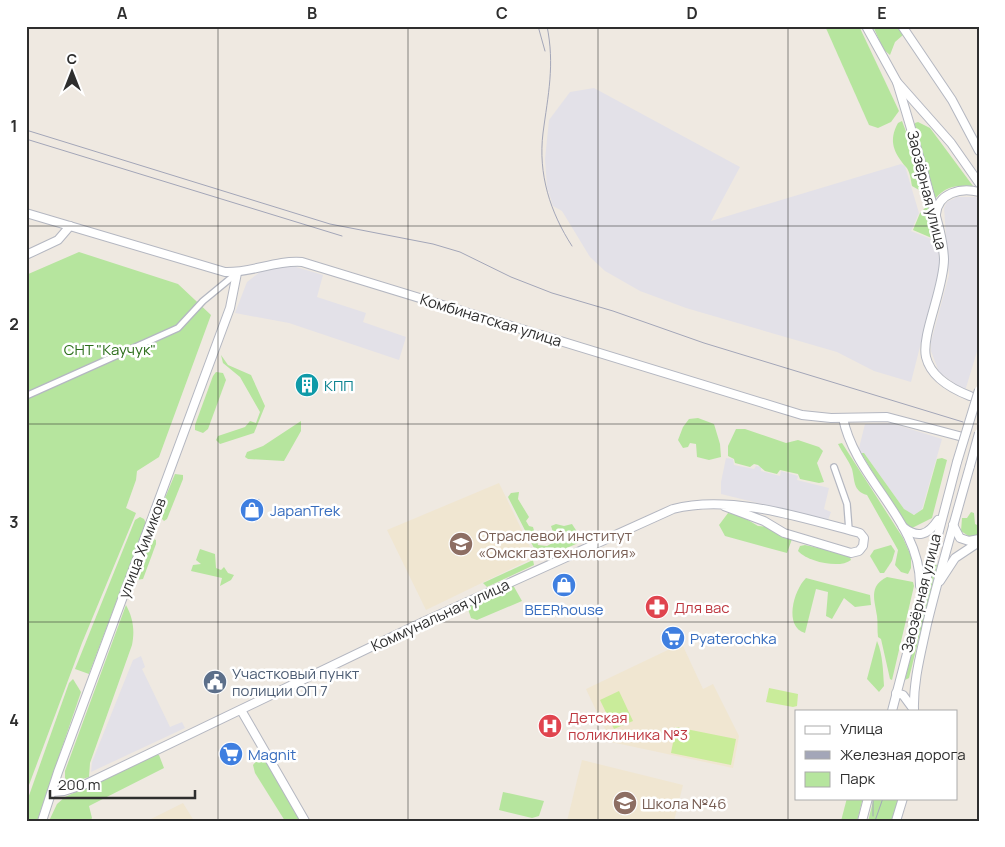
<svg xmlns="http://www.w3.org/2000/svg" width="1005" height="847" font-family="Manrope,sans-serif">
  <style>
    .industrial { fill: #e3e1e8 }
    .education { fill: #f0e6d1 }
    .green { fill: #b6e59e }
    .pitch { fill: #c9ec9a }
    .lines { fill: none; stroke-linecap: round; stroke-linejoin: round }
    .street-casing { stroke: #b4b7c1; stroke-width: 8 }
    .secondary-casing { stroke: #b4b7c1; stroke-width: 10 }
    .street { stroke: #fff; stroke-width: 5.5 }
    .secondary { stroke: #fff; stroke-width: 8 }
    .tram { stroke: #a3a6b8; stroke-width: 1 }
    .rail { stroke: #a3a6b8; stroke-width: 1 }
    .secondary-bridge-casing { stroke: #b4b7c1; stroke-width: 10; stroke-linecap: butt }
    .secondary-bridge { stroke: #fff; stroke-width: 8 }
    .grid { fill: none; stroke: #2e2e2e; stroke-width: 1; stroke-opacity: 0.55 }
    .labels { text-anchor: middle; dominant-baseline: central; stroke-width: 5; stroke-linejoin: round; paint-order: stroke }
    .street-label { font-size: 15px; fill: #2e2e2e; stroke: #fff }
    .park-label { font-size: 15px; fill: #2c6e1b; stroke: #fff }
    .culture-label { font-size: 15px; fill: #0d838f; stroke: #fff; text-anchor: start }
    .shop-label { font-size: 15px; fill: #366cbe; stroke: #fff; text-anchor: start }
    .education-label { font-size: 15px; fill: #785e54; stroke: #fff; text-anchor: start }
    .health-label { font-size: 15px; fill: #be3a42; stroke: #fff; text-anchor: start }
    .service-label { font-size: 15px; fill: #4e5e75; stroke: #fff; text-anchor: start }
    .neatline { fill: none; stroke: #2e2e2e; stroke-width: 2 }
    .grid-label { font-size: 16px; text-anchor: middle; font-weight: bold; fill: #2e2e2e }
  </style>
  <rect width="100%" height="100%" fill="#efe9e1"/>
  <g class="industrial">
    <polygon points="594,88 740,167 711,221 901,164 905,166 919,213 911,231 931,239 937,239 940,268 911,382 874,371 837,352 686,308 640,291 605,271 590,257 562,211 553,206 547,187 545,159 549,120 570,92"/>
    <polygon points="957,197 976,197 979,201 979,345 965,391 939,372 931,351 931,342 949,275 944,208 947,202"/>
    <polygon points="286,264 323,275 317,297 366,313 363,322 406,337 399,360 289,323 235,313 247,282 260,272"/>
    <polygon points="891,423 942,439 922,509 917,514 909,514 904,509 864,453 858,452 865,424"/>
    <polygon points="726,458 733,459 734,465 754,469 756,466 761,467 761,471 780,476 781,471 798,476 797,480 829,488 824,509 831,512 828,520 721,494 721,482"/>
    <polygon points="141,656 145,667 142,669 170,727 182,722 185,728 91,772 92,762 133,660"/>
  </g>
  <g class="education">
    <polygon points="499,483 535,557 426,610 387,530"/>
    <polygon points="683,646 703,689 713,684 739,736 733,768 611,742 586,689 672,648 677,649"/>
    <polygon points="582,760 683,785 674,821 567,821"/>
    <polygon points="183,803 194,821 147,821"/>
  </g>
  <g class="green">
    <polygon points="825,26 859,26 899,111 891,122 878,128 869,125"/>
    <polygon points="873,26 898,26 903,35 895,42 890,55 883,49"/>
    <path d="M902,121L919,166L938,237L934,239L913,230L920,213L926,207L919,190L912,186C911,181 910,171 906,167C894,153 888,141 898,123Z"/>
    <path d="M918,122L930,128L973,186C958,185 945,186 935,199L914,129L915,123Z"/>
    <polygon points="79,252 178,284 211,315 159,457 137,471 136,480 126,508 136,513 82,643 26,793 26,275"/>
    <polygon points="221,355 228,365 251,375 265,406 254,433 220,444 216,440 218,436 245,427 250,421 256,423 260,412 240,377 223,363"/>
    <polygon points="216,372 223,373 226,380 208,429 203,433 195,430 195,425 213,376"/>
    <polygon points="698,418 714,424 720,444 721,457 709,460 697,457 696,444 690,443 688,447 683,448 678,440 683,427 689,419"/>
    <polygon points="301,421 301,431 284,461 248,459 245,457 247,452 263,446"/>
    <polygon points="736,429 745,429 786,443 798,440 819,447 823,451 817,463 824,482 819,483 800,479 798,474 780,470 777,474 765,471 758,465 754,464 750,467 735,463 734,459 728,456 728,446"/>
    <path d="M842,443L903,538L911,556V568L908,574L901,572L895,565L898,550L867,495C853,491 855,481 852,469C849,461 842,452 838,444Z"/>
    <polygon points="861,453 864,453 904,509 914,515 923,509 937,459 942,458 947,460 932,518 912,528 904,523"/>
    <polygon points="175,474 183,475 183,479 167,519 164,521 159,516 160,510"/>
    <polygon points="519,492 518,499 529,517 526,521 529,526 533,527 538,545 547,546 556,541 551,526 556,524 564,526 572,524 583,541 548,556 534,548 508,497 511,493"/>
    <polygon points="971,512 974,513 975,524 979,526 977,536 970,537 961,531 962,518 967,518"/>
    <polygon points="728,513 738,514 758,526 769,527 792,539 787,553 725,536 719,525"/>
    <polygon points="140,517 144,519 146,523 89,674 75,669 135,520"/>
    <polygon points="153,539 156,540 156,544 143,579 135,580 147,547"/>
    <path d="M805,545L849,555L851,560C840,569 808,562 798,551L800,546Z"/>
    <polygon points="891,545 895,551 892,561 884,573 880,573 870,556 874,550"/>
    <polygon points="200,549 215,554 216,568 221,570 224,567 228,573 234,575 231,580 220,586 222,578 191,571 193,565 201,564 196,560"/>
    <polygon points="533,560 534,565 487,587 483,583"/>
    <polygon points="932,564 937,565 909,678 905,680"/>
    <path d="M887,577L913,582L914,586L892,680L890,679L881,639L878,637C877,630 878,623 877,616C875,601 868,586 887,577Z"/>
    <path d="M806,578L870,595L871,605L855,607L844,598L832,619L826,616L828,592L816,589L805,633C784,627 793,591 806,578Z"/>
    <polygon points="513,585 522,601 477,620 471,618 467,606 497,596"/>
    <path d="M126,605C133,618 135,630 132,645L90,763L89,777L70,783L65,778V771Z"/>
    <path d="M877,641C883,655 883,671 884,686L879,692L867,679Z"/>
    <polygon points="73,679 81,692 37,821 26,821 26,804 69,683"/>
    <polygon points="155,755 159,755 164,768 89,806 92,818 90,821 49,821 57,804 65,797"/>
    <polygon points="265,758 301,821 285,821 255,773 253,765 257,760"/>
    <polygon points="503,792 544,801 539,816 532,818 499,810"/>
    <polygon points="847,798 863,798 857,821 841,821"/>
    <polygon points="874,798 899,798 891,821 868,821"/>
  </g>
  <g class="pitch">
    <polygon points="769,688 798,694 797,706 793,707 766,702"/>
    <polygon points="619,691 633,721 614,729 600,700"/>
    <polygon points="676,727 736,739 731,765 671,753"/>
  </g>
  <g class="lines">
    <g class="street-casing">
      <g id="street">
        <polyline points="26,396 178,328 203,301 237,273"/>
        <polyline points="834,467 847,504 849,530"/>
      </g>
    </g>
    <g class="secondary-casing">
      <g id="secondary">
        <polyline points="866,26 897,82 951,143 979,183"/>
        <polyline points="902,26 952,100 979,151"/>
        <path d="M897,82C908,118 919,155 929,192C935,213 943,237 944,259C944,289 921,335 926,357C931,378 952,389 970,396"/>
        <path d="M26,213L225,272C252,273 275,260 302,262L802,415L831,418L887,417L959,436"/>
        <path d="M936,214C938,193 961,187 979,192"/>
        <polyline points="26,255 58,240 70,226"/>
        <path d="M843,418C855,479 921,521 920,586"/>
        <polyline points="953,525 960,538 969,541 979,539"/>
        <path d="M903,527C918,539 928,535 938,520"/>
        <polyline points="940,581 955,558 979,542"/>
        <polyline points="896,693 903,695 914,710"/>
        <polyline points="241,710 305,821"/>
        <polyline points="892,711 957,462"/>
        <path d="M914,711C913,681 921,653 927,624C940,571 955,519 970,466"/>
        <path d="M52,792L64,791L86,784L423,622L673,509C731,494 803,518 860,533L864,538L863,546L859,551L851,553L784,533L764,521L724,506"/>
        <polyline points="42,821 58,772 230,308 237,273"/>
        <polyline points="862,821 868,798"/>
        <polyline points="896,821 903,798"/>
      </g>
    </g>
    <use href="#street" class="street"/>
    <use href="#secondary" class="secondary"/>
    <g class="tram">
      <polyline points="873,816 873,798"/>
      <polyline points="875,821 883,798"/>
    </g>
    <g class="rail">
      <polyline points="538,26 545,51"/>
      <path d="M547,26C555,65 548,95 543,133C538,174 550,212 572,246"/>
      <polyline points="26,130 330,224 433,244 460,252 511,277 552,293 613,311 704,343 963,422"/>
      <polyline points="26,139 342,236"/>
    </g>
    <g class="secondary-bridge-casing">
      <g id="secondary-bridge">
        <polyline points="957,462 979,390"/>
        <polyline points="970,466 979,433"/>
      </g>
    </g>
    <use href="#secondary-bridge" class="secondary-bridge"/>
  </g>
  <path class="grid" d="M218,26V821M408,26V821M598,26V821M788,26V821M26,226H979M26,424H979M26,622H979"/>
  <defs>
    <g id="building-disc" transform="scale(1.25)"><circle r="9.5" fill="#0f9aa8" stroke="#fff"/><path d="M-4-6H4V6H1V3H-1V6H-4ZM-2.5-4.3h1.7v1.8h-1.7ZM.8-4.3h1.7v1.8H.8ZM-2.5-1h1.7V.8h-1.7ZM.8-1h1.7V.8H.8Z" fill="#fff"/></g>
    <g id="shop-disc" transform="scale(1.25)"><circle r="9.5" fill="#3f7fe0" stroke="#fff"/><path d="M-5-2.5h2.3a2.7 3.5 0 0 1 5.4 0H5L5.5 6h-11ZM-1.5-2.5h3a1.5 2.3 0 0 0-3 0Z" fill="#fff"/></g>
    <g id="university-disc" transform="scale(1.25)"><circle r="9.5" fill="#8d6e63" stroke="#fff"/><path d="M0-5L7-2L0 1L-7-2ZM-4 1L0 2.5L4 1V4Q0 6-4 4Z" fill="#fff"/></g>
    <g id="pharmacy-disc" transform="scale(1.25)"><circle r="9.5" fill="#e0444e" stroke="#fff"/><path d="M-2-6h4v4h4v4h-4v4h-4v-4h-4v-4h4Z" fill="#fff"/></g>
    <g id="supermarket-disc" transform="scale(1.25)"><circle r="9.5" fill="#3f7fe0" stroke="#fff"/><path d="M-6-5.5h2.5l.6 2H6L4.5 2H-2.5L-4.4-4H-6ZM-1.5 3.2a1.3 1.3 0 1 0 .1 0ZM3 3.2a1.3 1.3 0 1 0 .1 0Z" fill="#fff"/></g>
    <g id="civic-disc" transform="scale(1.25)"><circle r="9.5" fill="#5c6f8a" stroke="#fff"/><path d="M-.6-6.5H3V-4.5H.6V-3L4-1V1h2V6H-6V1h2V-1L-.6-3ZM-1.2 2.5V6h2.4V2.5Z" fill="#fff"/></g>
    <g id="hospital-disc" transform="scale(1.25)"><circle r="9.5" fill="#e0444e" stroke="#fff"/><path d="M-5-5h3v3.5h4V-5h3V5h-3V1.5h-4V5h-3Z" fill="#fff"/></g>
    <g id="school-disc" transform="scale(1.25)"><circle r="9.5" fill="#8d6e63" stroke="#fff"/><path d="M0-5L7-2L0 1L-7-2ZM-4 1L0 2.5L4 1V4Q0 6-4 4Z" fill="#fff"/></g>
  </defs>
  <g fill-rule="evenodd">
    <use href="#building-disc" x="307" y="385"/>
    <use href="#shop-disc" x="252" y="510"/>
    <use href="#university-disc" x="461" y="544"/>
    <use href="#shop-disc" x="564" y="585"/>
    <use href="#pharmacy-disc" x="657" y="607"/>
    <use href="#supermarket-disc" x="673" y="638"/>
    <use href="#civic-disc" x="215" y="682"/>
    <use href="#hospital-disc" x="550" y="726"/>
    <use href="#supermarket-disc" x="231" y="754"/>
    <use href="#school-disc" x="625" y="803"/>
  </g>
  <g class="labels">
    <g class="street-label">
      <text transform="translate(927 190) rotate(76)">Заозёрная улица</text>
      <text transform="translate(491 320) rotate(17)">Комбинатская улица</text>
      <text transform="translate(142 548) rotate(-69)">улица Химиков</text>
      <text transform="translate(921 593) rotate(-76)">Заозёрная улица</text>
      <text transform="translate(440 615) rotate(-25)">Коммунальная улица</text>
    </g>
    <g class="park-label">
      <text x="110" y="349">СНТ "Каучук"</text>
    </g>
    <g class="culture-label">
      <text x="324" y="385">КПП</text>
    </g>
    <g class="shop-label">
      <text x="270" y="510">JapanTrek</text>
      <text x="564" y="609" text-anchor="middle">BEERhouse</text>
      <text x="690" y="638">Pyaterochka</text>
      <text x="248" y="754">Magnit</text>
    </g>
    <g class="education-label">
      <text x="478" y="535">Отраслевой институт<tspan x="478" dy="17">«Омскгазтехнология»</tspan></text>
      <text x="642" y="803">Школа №46</text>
    </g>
    <g class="health-label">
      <text x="674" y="607">Для вас</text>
      <text x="568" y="717">Детская<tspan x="568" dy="17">поликлиника №3</tspan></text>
    </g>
    <g class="service-label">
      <text x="232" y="673">Участковый пункт<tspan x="232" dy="17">полиции ОП 7</tspan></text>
    </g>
  </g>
  <rect width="1005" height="847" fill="none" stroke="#ffffff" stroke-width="55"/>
  <rect x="795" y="710" width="162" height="90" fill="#ffffff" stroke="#ababab"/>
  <rect x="805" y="726" width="25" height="8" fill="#ffffff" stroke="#ababab"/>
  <text x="840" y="734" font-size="15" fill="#2e2e2e">Улица</text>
  <rect x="805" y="751" width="25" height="8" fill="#a3a6b8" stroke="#ababab"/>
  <text x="840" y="760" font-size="15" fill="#2e2e2e">Железная дорога</text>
  <rect x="805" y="772" width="25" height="15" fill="#b6e59e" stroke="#ababab"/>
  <text x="840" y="784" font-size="15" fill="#2e2e2e">Парк</text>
  <g transform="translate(72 72)" stroke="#ffffff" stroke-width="4" paint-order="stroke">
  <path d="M0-4L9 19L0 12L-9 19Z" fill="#2e2e2e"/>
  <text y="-8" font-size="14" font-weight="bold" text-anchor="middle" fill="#2e2e2e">С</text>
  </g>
  <path d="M50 790v8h145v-8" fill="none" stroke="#2e2e2e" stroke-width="2.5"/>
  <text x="58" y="790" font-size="15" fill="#2e2e2e" stroke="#ffffff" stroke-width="4" paint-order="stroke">200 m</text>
  <rect x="28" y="28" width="950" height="792" class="neatline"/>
  <g class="grid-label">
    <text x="122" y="19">A</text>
    <text x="312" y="19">B</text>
    <text x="502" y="19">C</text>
    <text x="692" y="19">D</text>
    <text x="882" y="19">E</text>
    <text x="14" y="132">1</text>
    <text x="14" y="330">2</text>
    <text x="14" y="528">3</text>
    <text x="14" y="726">4</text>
  </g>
</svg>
